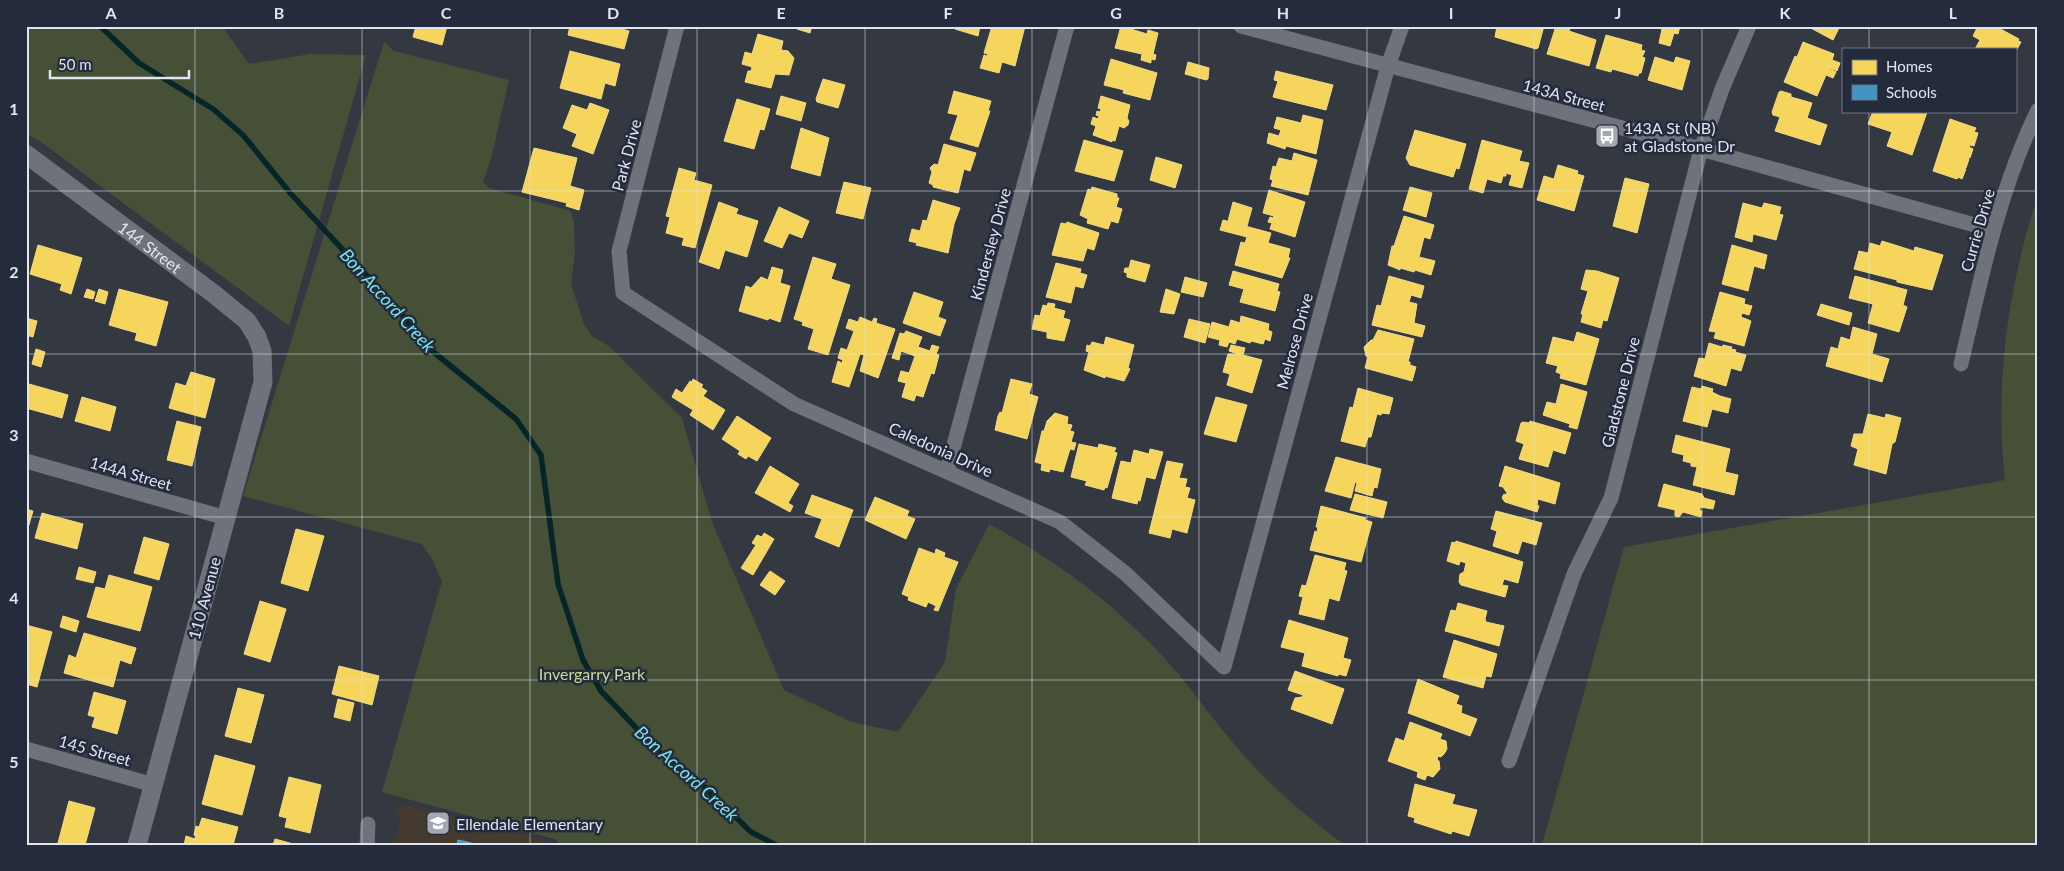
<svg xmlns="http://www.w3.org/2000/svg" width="2064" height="871" font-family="Lato,sans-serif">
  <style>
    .education { fill: #443b2e }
    .green { fill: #455036 }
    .homes { fill: #f6d55c; stroke: #efda88 }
    .schools { fill: #4393c3; stroke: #72acd0 }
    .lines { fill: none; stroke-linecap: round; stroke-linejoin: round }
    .stream { stroke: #052528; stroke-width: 5.5 }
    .minor { stroke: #6f727a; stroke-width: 15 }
    .tertiary { stroke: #6f727a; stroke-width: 19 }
    .grid { fill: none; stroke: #e0e5f0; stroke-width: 1; stroke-opacity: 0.55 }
    .labels { text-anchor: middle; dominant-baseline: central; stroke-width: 5; stroke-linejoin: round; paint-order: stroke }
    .street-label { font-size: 16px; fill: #e0e5f0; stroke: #242b3c }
    .poi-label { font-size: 16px; fill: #e0e5f0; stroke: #242b3c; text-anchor: start }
    .park-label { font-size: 16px; fill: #c4de97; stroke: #242b3c }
    .water-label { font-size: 18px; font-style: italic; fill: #7ae2e9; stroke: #242b3c }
    .neatline { fill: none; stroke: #e0e5f0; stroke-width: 2 }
    .grid-label { font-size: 16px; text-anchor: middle; font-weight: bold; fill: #e0e5f0 }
  </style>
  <rect width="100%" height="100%" fill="#343841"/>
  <polygon class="education" points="407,806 544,840 549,845 391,845 397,835 399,826 399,817 395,808"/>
  <g class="green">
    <polygon points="26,26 222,26 249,64 310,54 366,55 289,326 41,142 26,134"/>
    <path d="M384,42L394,51L509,80L491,159L483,182L489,188L571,211L574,223L575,253L571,284L584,324L592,336L609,346L682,418L712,522L784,690L852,722L898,732L945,662L956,589L989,524C1050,557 1104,596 1153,646C1185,678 1210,717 1240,751C1271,787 1307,817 1345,845H559L557,840L382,792L442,581L433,561L422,544L243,496Z"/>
    <path d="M2038,195V845H1542L1624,547L2005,480C1994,383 2008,287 2038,195Z"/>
  </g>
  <g class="homes">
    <polygon points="416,26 447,26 442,45 413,37"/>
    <polygon points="570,26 611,26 629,31 624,49 568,35"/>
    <polygon points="812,26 810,33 797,29 795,27"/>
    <polygon points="956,26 980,26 978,36 955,29"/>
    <polygon points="992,26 1025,26 1015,66 1002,62 999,73 980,68 984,55 987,56 988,54 984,53"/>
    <polygon points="1121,26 1147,34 1148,30 1158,33 1153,54 1156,55 1155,60 1151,59 1151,63 1141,60 1142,54 1115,48"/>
    <polygon points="1497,26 1544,26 1538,48 1536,49 1495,37"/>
    <polygon points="1556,26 1571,26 1569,31 1596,40 1589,66 1547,54"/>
    <polygon points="1658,26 1680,26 1678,34 1674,33 1670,46 1659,43 1662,29 1658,28"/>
    <polygon points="1807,26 1840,26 1833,40"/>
    <polygon points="1978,26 1995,26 2019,39 2018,41 2021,42 2015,53 2015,49 1975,49 1980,40 1973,36"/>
    <polygon points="758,34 783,41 781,50 788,51 794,58 789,75 775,74 771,88 745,82 748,71 751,71 752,67 742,64 745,52 752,54"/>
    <polygon points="1606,35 1642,45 1641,50 1645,51 1642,57 1645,58 1641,73 1639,73 1638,76 1612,69 1611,72 1596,68"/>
    <polygon points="1803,42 1834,54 1832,60 1840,63 1837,71 1829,68 1829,69 1836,72 1833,78 1826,75 1817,96 1784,82 1795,56 1797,57"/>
    <polygon points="570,51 620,64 615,86 605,83 601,99 560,88"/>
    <polygon points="1655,57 1674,63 1676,57 1690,61 1682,90 1648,80"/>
    <polygon points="1111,59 1157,73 1150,100 1123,93 1124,90 1104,85"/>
    <polygon points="1188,62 1209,68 1208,79 1206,80 1185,74"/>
    <polygon points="1276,71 1333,85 1326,110 1273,97 1278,81 1274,80"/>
    <polygon points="823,79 845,85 838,108 817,102 816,99"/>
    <polygon points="954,91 991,101 988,111 990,111 978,147 950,139 958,115 948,113"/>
    <polygon points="1781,91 1791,94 1791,97 1812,103 1807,118 1827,125 1820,145 1775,131 1780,117 1773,115 1772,112 1779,92"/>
    <polygon points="781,96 806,103 801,121 776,114"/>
    <polygon points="1101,96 1130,105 1127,118 1129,121 1128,125 1124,128 1119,126 1115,141 1112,140 1112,142 1093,135 1096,126 1091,124 1093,117 1098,119 1099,116 1096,115 1097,111 1100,112 1101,109 1098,108"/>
    <polygon points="737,99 770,109 764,130 760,129 754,149 724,141"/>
    <polygon points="590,103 609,110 593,154 572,146 577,134 563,128 572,105 587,110"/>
    <polygon points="1873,111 1927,112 1912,155 1887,146 1892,132 1868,124"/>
    <polygon points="1303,115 1323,120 1316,154 1286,146 1285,149 1267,143 1269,133 1279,136 1281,130 1274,128 1277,117 1301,123"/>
    <polygon points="1950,119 1976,128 1974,132 1978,133 1974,146 1970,145 1969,147 1973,149 1970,158 1966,156 1969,159 1966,168 1962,167 1966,169 1962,179 1958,177 1957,179 1933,171"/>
    <polygon points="801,128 829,138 820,176 791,168"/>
    <polygon points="1415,130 1466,144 1459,169 1456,168 1453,177 1410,165 1406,158"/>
    <polygon points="1084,140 1123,151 1114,181 1075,171"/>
    <polygon points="1482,140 1522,151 1519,161 1529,163 1522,188 1509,185 1512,175 1506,173 1506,176 1503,176 1501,183 1487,179 1483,193 1469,189"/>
    <polygon points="944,144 976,153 970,171 964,169 958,193 933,187 933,185 929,183 932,172 930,168 934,164 938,165"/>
    <polygon points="534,148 577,158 570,186 584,190 579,210 566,206 567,203 522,192"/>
    <polygon points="1294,153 1317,160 1308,195 1271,186 1273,180 1270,179 1273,166 1276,167 1279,158 1292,161"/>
    <polygon points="1156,157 1182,165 1175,188 1150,180"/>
    <polygon points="1558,165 1578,171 1577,174 1584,176 1574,211 1537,200 1544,176 1554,179"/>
    <polygon points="679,168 696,173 694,180 712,185 695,248 682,245 684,238 666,233 670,217 666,216"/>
    <polygon points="1625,178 1649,184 1637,233 1613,226"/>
    <polygon points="844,182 871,188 863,219 836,213"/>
    <polygon points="1092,187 1117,194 1117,198 1119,198 1116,207 1122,209 1118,223 1111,221 1108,229 1087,223 1088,219 1080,215 1088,189 1091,190"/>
    <polygon points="1410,187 1432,193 1426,217 1403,210"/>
    <polygon points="1269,190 1305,202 1295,237 1270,229 1272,223 1268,222 1270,217 1273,218 1274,216 1263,213"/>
    <polygon points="933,200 960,208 954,224 948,253 916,245 917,243 909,241 912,229 920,231 923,220 927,221"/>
    <polygon points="719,202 738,209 736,214 758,221 747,257 725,250 719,269 699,262"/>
    <polygon points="1233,202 1252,208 1247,226 1228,221"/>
    <polygon points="1743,203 1762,208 1764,203 1781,207 1779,214 1783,215 1776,240 1753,234 1752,242 1735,237"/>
    <polygon points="779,207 809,221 802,238 789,233 782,248 764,241"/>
    <polygon points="1404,216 1434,225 1430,239 1424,237 1419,257 1435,261 1431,275 1415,270 1414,272 1400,268 1400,270 1388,265 1392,246 1394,246"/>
    <polygon points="1223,220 1271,233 1268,243 1290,249 1288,258 1290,258 1282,278 1235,265 1241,242 1245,243 1247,237 1220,230"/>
    <polygon points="1067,222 1099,233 1094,250 1087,248 1083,261 1052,255 1061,223 1066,224"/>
    <polygon points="1882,241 1914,251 1915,247 1943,255 1932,290 1897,282 1897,280 1854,269 1859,251 1868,253 1870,243 1880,246"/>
    <polygon points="38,245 82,258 71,294 60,290 62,284 30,274"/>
    <polygon points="1732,245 1767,255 1764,269 1754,266 1748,291 1722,284"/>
    <polygon points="813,257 836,264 831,279 850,285 828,355 808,349 814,329 802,325 803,322 794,319"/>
    <polygon points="1131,260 1150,265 1145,282 1127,277 1127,273 1124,272 1125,268 1129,268"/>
    <polygon points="1056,263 1081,269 1080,273 1087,275 1083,288 1075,286 1071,303 1046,297"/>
    <polygon points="772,267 783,270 780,283 790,286 780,322 769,318 768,320 739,311 746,286 751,288 761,277 768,280"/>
    <polygon points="1586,270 1597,271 1619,278 1607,321 1603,320 1601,328 1581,322 1583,314 1581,314 1588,291 1581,289"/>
    <polygon points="1233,271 1279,284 1277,291 1280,292 1275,311 1240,302 1244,289 1229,285"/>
    <polygon points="1389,276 1424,286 1421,298 1411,295 1409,302 1417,304 1414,323 1425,326 1422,337 1372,325 1377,305 1381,306"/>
    <polygon points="1855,276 1907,290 1903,305 1907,307 1899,332 1868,323 1873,304 1849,298"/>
    <polygon points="1185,277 1207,283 1203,297 1181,292"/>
    <polygon points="87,289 95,292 93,299 84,297"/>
    <polygon points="99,289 108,292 105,304 95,301"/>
    <polygon points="119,289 168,302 156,346 135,340 137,333 109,325"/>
    <polygon points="1166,289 1180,294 1174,314 1160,312"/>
    <polygon points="914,292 943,302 938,317 946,320 940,336 903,323"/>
    <polygon points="1720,292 1745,299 1744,304 1752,306 1749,315 1742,313 1741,317 1751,321 1744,346 1714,338 1716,332 1709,331"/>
    <polygon points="1048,303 1055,304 1054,308 1065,311 1063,318 1070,320 1064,341 1047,338 1047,332 1032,329 1035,315 1040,316 1043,305 1047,306"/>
    <polygon points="1821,304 1852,313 1849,325 1817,315"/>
    <polygon points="1241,316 1269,324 1268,330 1272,332 1270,341 1265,339 1263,344 1251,341 1250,343 1237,339 1235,344 1229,342 1227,347 1219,345 1220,340 1208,337 1212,322 1229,327 1231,320 1240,323"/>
    <polygon points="860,317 872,322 874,318 877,319 876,323 895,329 878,378 860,371 864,355 860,354 849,387 832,382 838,361 842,363 843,360 838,358 841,348 847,350 854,331 846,328 849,319 858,322"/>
    <polygon points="26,318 37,321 33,337 26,335"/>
    <polygon points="1189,319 1210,324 1205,343 1184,337"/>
    <polygon points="1853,327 1877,334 1872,354 1889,359 1882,382 1826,366 1831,347 1838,349 1841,337 1850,340"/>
    <polygon points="1378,330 1414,339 1408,362 1410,362 1410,365 1416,367 1412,381 1365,368 1368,357 1366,356 1364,347 1371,340 1373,340"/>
    <polygon points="906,331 922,337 918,347 930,351 932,345 939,347 936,354 939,355 934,374 931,373 923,397 916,395 914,401 902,397 906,383 898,381 901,371 909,373 915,356 901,351 899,360 892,358 900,333 904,334"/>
    <polygon points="1577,332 1599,339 1586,385 1560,378 1561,374 1556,372 1558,366 1546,363 1553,337 1574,342"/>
    <polygon points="1106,337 1134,345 1128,368 1130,369 1124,381 1105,376 1105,378 1084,370 1089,352 1086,351 1087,345 1090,346 1092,342 1104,345"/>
    <polygon points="1709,343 1722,347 1723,345 1732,347 1731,349 1736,350 1735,352 1746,355 1741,371 1731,368 1726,386 1694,376 1699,358 1705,359"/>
    <polygon points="1231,345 1245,348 1243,355 1262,360 1252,393 1227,385 1230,374 1223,372 1228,354 1238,354 1229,351"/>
    <polygon points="36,349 45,352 41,367 32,364"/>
    <polygon points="191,372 215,379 205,418 169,408 176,383 186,386"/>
    <polygon points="693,379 703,385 701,387 707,391 703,396 725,410 713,430 690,415 693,410 672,397 676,389 682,393 690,381 692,382"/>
    <polygon points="1011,379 1032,384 1029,394 1038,397 1027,439 995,430 998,416 1000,412 1002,413"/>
    <polygon points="29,384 68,395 62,418 26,408 26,394"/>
    <polygon points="1561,384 1587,392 1577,429 1569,427 1570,424 1543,415 1547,402 1556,404"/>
    <polygon points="1702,386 1713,389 1712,392 1720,396 1731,399 1728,413 1712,409 1707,427 1683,421 1692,387 1701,389"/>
    <polygon points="1358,388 1393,398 1389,414 1382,413 1381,415 1377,414 1371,437 1368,437 1365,447 1341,441 1350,407 1353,408"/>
    <polygon points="82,397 116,407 110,431 75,421"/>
    <polygon points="1216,397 1247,405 1236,442 1204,434"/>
    <polygon points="1055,413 1068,417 1067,424 1072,425 1070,431 1074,432 1071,442 1076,443 1074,450 1070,449 1063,472 1050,469 1049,472 1041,470 1042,464 1035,462 1042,431 1044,431 1047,421"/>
    <polygon points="1868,414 1885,418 1886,414 1901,418 1895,442 1892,444 1886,474 1854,465 1858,449 1851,446 1854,434 1863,434"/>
    <polygon points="737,416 771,438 757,461 748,456 746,459 738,454 740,451 722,439"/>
    <polygon points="177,421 201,427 192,466 167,460"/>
    <polygon points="1530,421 1571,433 1565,454 1553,450 1548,467 1519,459 1524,444 1516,441 1521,423 1523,422 1529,423"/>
    <polygon points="1676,435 1730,449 1725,472 1738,475 1734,495 1693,485 1697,467 1691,466 1691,463 1683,461 1684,455 1672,452"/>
    <polygon points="1079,444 1098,448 1099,444 1116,448 1114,452 1117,453 1107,488 1105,487 1104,490 1085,485 1087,481 1071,477"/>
    <polygon points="1150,449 1163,452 1155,479 1146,477 1140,501 1138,500 1137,504 1112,498 1121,461 1131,463 1134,450 1149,454"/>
    <polygon points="1336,457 1381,469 1377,488 1374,487 1372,496 1355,491 1357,483 1355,482 1351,498 1325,491"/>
    <polygon points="1167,461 1183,464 1179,478 1187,479 1185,487 1190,488 1187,498 1195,500 1187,533 1172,529 1170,538 1149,533"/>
    <polygon points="770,466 799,484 788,503 793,506 790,512 755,493"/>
    <polygon points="1505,466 1560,483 1555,504 1538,499 1537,505 1539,506 1537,512 1505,502 1502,498 1504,494 1506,495 1507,493 1503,487 1499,486"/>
    <polygon points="1664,484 1702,494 1704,498 1715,501 1713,509 1700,507 1700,511 1702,511 1701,517 1683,512 1679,517 1675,516 1675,510 1658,506"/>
    <polygon points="1355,494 1387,502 1383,518 1350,510"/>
    <polygon points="812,495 853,510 839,547 815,537 822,519 805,513"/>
    <polygon points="875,497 909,511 907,516 915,519 906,539 865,520"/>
    <polygon points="1321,506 1366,518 1365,520 1372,522 1361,562 1310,550 1315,531 1317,532 1318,527 1316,527"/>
    <polygon points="26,509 33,511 26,535"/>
    <polygon points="1496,511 1542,523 1536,545 1522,541 1518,554 1493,546 1497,531 1491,529"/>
    <polygon points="42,513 83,524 77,549 35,538"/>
    <polygon points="296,529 324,536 308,591 281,583"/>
    <polygon points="764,533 774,539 753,575 741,568 756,545 752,543 757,535 762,537"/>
    <polygon points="144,537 169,544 159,580 134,573"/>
    <polygon points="1456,541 1523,562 1518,583 1504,579 1502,585 1508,586 1505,597 1461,585 1459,582 1460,574 1464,572 1466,563 1460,561 1459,565 1447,561 1452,542 1455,543"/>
    <polygon points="919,548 935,554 936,549 945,553 944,557 958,562 938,611 934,610 936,606 928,602 926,607 908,600 909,597 902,594"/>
    <polygon points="1315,555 1346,563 1344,570 1347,571 1339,601 1329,598 1324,620 1299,614 1303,597 1299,596 1302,585 1306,586"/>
    <polygon points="79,567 96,572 93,583 76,579"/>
    <polygon points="770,571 785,581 775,595 760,585"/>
    <polygon points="109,575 152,587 140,631 87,617 96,587 105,589"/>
    <polygon points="260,601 286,609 270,662 244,654"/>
    <polygon points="1458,603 1487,611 1485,619 1486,622 1504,626 1499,646 1445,631 1451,610 1456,611"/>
    <polygon points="63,616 79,621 76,632 60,627"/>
    <polygon points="1289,620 1348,638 1343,658 1351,660 1346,676 1338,674 1338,676 1302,666 1305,653 1281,647"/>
    <polygon points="26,625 52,632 37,687 26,684"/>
    <polygon points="84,633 136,648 131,664 120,660 113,687 64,673 69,655 76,658"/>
    <polygon points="1454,640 1497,654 1491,677 1486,676 1483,688 1443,677"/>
    <polygon points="339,666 379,676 372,705 332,694"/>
    <polygon points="1295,671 1344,689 1332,724 1291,709 1295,698 1302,697 1303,695 1288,690"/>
    <polygon points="1418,679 1459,696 1456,704 1462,706 1461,713 1477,719 1470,736 1408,713"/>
    <polygon points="238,688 264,695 251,743 225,736"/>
    <polygon points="94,692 126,701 117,734 92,727 95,717 88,715"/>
    <polygon points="338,699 354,703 350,721 334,717"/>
    <polygon points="1410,722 1442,734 1440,739 1446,741 1447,749 1444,754 1441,757 1438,756 1437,760 1439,761 1440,769 1433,777 1427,775 1425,780 1417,777 1418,772 1388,761 1396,738 1404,741"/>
    <polygon points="215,755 255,766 242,815 202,804"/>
    <polygon points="289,777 321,785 310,833 285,827 287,818 279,816"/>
    <polygon points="1415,784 1455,795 1452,804 1477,810 1469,836 1452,831 1451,834 1414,822 1415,818 1408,816"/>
    <polygon points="69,801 95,808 85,845 66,845 58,843"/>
    <polygon points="202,818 238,827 233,845 184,845 186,836 195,839 196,836 194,835 196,826 199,827"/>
    <polygon points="275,839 297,845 273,845"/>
  </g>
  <polygon class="schools" points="458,840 479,845 457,845"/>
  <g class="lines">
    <polyline class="stream" points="100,26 139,63 213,109 243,135 291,194 398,309 421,342 516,419 541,455 558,584 583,660 601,691 660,753 693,776 751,832 776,845"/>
    <g class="minor">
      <polyline points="677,26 619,251 623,293 794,404 1060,522 1126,574 1224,667 1388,66 1402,26"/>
      <polyline points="1241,26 1701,149 1993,230"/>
      <path d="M1961,364C1981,278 1999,190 2038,110"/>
      <polyline points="26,461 226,518"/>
      <polyline points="947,471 1067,26"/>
      <polyline points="26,749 154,785"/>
      <polyline points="1509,761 1574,574 1611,498 1701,149 1722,89 1749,26"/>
      <polyline points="367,845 368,824"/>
    </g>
    <path class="tertiary" id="s1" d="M26,154L214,294L247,321L257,337L262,351L263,382L137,845"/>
  </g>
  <path class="grid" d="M195,26V845M362,26V845M530,26V845M697,26V845M865,26V845M1032,26V845M1199,26V845M1367,26V845M1534,26V845M1702,26V845M1869,26V49M1869,111V845M26,191H2038M26,354H2038M26,517H2038M26,680H2038"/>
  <defs>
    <g id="bus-square" transform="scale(1.25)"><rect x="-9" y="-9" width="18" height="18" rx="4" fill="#a4a8b3" stroke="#242b3c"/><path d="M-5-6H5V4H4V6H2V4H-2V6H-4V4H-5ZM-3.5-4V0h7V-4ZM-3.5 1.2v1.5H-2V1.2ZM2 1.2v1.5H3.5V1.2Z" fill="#fff"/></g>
    <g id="school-square" transform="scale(1.25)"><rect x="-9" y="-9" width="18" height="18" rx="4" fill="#a4a8b3" stroke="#242b3c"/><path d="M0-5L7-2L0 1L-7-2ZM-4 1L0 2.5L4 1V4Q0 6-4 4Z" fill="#fff"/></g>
  </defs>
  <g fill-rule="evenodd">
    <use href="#bus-square" x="1607" y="136"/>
    <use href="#school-square" x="438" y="823"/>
  </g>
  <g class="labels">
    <g class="street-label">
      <text transform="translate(1564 95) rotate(15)">143A Street</text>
      <text transform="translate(626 155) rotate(-75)">Park Drive</text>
      <text transform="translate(1977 230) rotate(-74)">Currie Drive</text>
      <text transform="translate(990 244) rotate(-75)">Kindersley Drive</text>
      <text stroke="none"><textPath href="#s1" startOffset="155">144 Street</textPath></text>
      <text transform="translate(1294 341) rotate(-75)">Melrose Drive</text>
      <text transform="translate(1620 392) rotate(-76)">Gladstone Drive</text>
      <text transform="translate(941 449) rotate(24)">Caledonia Drive</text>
      <text transform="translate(131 473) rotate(16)">144A Street</text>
      <text transform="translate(204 598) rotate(-75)">110 Avenue</text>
      <text transform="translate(95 750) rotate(16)">145 Street</text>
    </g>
    <g class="poi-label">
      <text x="1624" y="127">143A St (NB)<tspan x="1624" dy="18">at Gladstone Dr</tspan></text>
      <text x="456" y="823">Ellendale Elementary</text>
    </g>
    <g class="park-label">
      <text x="592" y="673">Invergarry Park</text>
    </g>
    <g class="water-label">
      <text transform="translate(388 300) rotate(48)">Bon Accord Creek</text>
      <text transform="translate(687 773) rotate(42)">Bon Accord Creek</text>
    </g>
  </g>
  <rect width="2064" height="871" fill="none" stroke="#242b3c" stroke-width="55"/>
  <rect x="1842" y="48" width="175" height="65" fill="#242b3c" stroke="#6f7584"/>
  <rect x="1852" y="60" width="25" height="15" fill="#f6d55c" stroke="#6f7584"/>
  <text x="1886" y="72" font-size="15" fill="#e0e5f0">Homes</text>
  <rect x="1852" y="85" width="25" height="15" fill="#4393c3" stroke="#6f7584"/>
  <text x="1886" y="98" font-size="15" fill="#e0e5f0">Schools</text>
  <path d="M50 70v8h139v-8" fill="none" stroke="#e0e5f0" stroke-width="2.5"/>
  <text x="58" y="70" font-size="15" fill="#e0e5f0" stroke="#242b3c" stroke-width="4" paint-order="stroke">50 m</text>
  <rect x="28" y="28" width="2008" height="816" class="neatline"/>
  <g class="grid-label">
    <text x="111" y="19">A</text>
    <text x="279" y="19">B</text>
    <text x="446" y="19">C</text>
    <text x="613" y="19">D</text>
    <text x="781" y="19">E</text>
    <text x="948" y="19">F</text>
    <text x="1116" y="19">G</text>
    <text x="1283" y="19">H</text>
    <text x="1451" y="19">I</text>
    <text x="1618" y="19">J</text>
    <text x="1785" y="19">K</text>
    <text x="1953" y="19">L</text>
    <text x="14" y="115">1</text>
    <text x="14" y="278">2</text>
    <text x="14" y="441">3</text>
    <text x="14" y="604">4</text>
    <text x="14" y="768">5</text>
  </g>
</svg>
